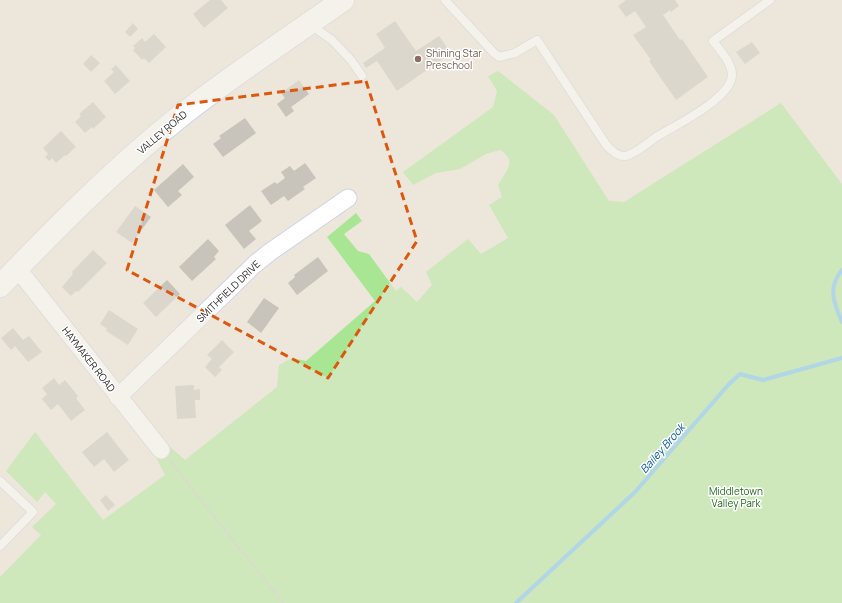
<svg xmlns="http://www.w3.org/2000/svg" width="842" height="603" font-family="Manrope,sans-serif">
  <style>
    .green { fill: #a8e694 }
    .lines { fill: none; stroke-linecap: round; stroke-linejoin: round }
    .stream { stroke: #68c1f5; stroke-width: 4 }
    .building { fill: #c8c4bb }
    .lane-casing { stroke: #d0d2e4; stroke-width: 10 }
    .street-casing { stroke: #d0d2e4; stroke-width: 19 }
    .secondary-casing { stroke: #d0d2e4; stroke-width: 24 }
    .path { stroke: #c8c8c8; stroke-width: 2.5; stroke-dasharray: 3 2; stroke-linecap: butt }
    .lane { stroke: #fff; stroke-width: 8 }
    .street { stroke: #fff; stroke-width: 17 }
    .secondary { stroke: #fff; stroke-width: 22 }
    .marked { fill: none; stroke: #de570e; stroke-width: 3; stroke-dasharray: 8 5; stroke-linejoin: round }
    .education-dot { fill: #8d6e63; stroke: #fff; stroke-width: 1.5 }
    .labels { text-anchor: middle; dominant-baseline: central; stroke-width: 3; stroke-linejoin: round; paint-order: stroke }
    .education-label { font-size: 10px; fill: #785e54; stroke: #fff; text-anchor: start }
    .street-label { font-size: 10px; fill: #2a2a2a; stroke: #fff }
    .park-label { font-size: 10px; fill: #1f6b16; stroke: #fff }
    .water-label { font-size: 11px; font-style: italic; fill: #065ca1; stroke: #fff }
  </style>
  <rect width="100%" height="100%" fill="#ede7db"/>
  <path class="green" d="M498,71L554,115L609,201L624,202L781,103L842,184V603H0V577L41,535L32,527L56,504L45,492L37,502L6,471L35,432L103,520L165,475L156,457L169,446L185,460L277,387L279,365L292,358L306,361L375,301L327,237L356,213L362,221L344,234L358,251L369,254L396,291L401,287L417,302L432,285L426,272L468,239L481,254L508,238L489,205L502,197L498,185C506,171 518,161 500,150L486,154L460,169L436,173L413,185L403,172L493,107L497,91L488,76Z"/>
  <g class="lines">
    <g class="stream">
      <path d="M842,270C827,288 834,303 842,322"/>
      <polyline points="516,603 635,492 729,384 740,374 763,380 842,358"/>
    </g>
  </g>
  <g class="building">
    <polygon points="210,0 221,0 228,8 204,28 193,14"/>
    <polygon points="626,0 675,0 679,6 671,12 670,10 663,15 680,40 682,39 708,77 676,100 649,61 651,60 633,35 646,27 635,11 626,17 618,6"/>
    <polygon points="395,21 416,51 439,36 451,53 397,91 377,61 366,68 363,63 385,48 376,34"/>
    <polygon points="133,23 138,29 130,37 125,32"/>
    <polygon points="154,34 166,47 149,63 144,58 142,60 133,50 135,48 133,46 142,38 145,42"/>
    <polygon points="752,42 760,53 745,64 736,52"/>
    <polygon points="91,55 100,63 91,72 83,64"/>
    <polygon points="116,65 130,81 115,94 104,81 114,72 111,69"/>
    <polygon points="299,80 309,94 291,107 294,111 286,117 277,104 285,98 281,93"/>
    <polygon points="93,102 106,117 93,129 92,127 85,133 75,122 81,116 79,114"/>
    <polygon points="245,118 256,133 223,157 213,144 221,138 219,136"/>
    <polygon points="61,131 76,147 66,156 65,155 56,163 52,158 49,161 45,157 48,154 43,148"/>
    <polygon points="305,163 316,178 303,187 305,189 288,201 284,196 271,205 261,191 275,182 277,184 285,178 281,172 290,166 294,171"/>
    <polygon points="183,164 194,177 178,191 182,195 168,207 154,190"/>
    <polygon points="250,205 262,221 249,231 256,239 244,249 225,225"/>
    <polygon points="135,206 151,217 132,243 116,232"/>
    <polygon points="208,239 219,251 214,257 216,259 192,281 179,267"/>
    <polygon points="93,250 107,263 78,292 76,291 71,296 62,287 73,274 72,272"/>
    <polygon points="318,257 328,271 297,295 288,283 295,277 294,275"/>
    <polygon points="167,280 180,294 156,317 143,303"/>
    <polygon points="264,298 279,308 261,333 247,322"/>
    <polygon points="109,310 138,329 128,345 106,331 107,329 100,324"/>
    <polygon points="13,328 23,340 29,336 42,352 28,362 15,346 11,350 1,338"/>
    <polygon points="222,340 234,352 219,367 222,370 215,377 205,367 212,359 207,355"/>
    <polygon points="54,378 59,385 65,380 78,396 76,398 85,410 71,421 58,404 51,410 42,399 47,394 42,388"/>
    <polygon points="194,385 194,390 200,389 200,400 195,400 196,418 177,419 175,386"/>
    <polygon points="107,432 129,460 114,472 104,459 94,467 82,452"/>
    <polygon points="106,495 115,505 108,511 100,500"/>
  </g>
  <g class="lines">
    <g class="lane-casing">
      <g id="lane">
        <path d="M445,0L494,53L499,57L515,53L537,40L607,146C613,151 616,156 625,156C631,156 650,142 656,137C674,126 731,99 732,75C732,63 720,50 713,41L770,0"/>
        <polyline points="309,24 332,40 351,60 362,76"/>
        <polyline points="0,481 33,512 0,546"/>
      </g>
    </g>
    <g class="street-casing">
      <g id="street">
        <polyline points="17,268 161,450"/>
        <polyline points="118,397 255,264 270,252 348,198"/>
      </g>
    </g>
    <g class="secondary-casing">
      <path id="secondary" d="M0,286C58,226 117,166 183,114C234,74 289,38 343,0"/>
    </g>
    <polyline class="path" points="170,461 283,603"/>
    <use href="#lane" class="lane"/>
    <use href="#street" class="street"/>
    <use href="#secondary" class="secondary"/>
  </g>
  <path d="M0 0H842V603H0ZM366,81L417,241L328,378L127,270L178,105Z" fill="#ede7db" fill-opacity=".55" fill-rule="evenodd"/>
  <path class="marked" d="M366,81L417,241L328,378L127,270L178,105Z"/>
  <circle class="education-dot" cx="418" cy="59" r="4"/>
  <g class="labels">
    <g class="education-label">
      <text x="426" y="53">Shining Star<tspan x="426" dy="12">Preschool</tspan></text>
    </g>
    <g class="street-label">
      <text transform="translate(162 132) rotate(-40)">VALLEY ROAD</text>
      <text transform="translate(228 291) rotate(-44)">SMITHFIELD DRIVE</text>
      <text transform="translate(89 359) rotate(52)">HAYMAKER ROAD</text>
    </g>
    <g class="park-label">
      <text x="736" y="491">Middletown<tspan x="736" dy="12">Valley Park</tspan></text>
    </g>
    <g class="water-label">
      <text transform="translate(662 448) rotate(-49)">Bailey Brook</text>
    </g>
  </g>
</svg>
